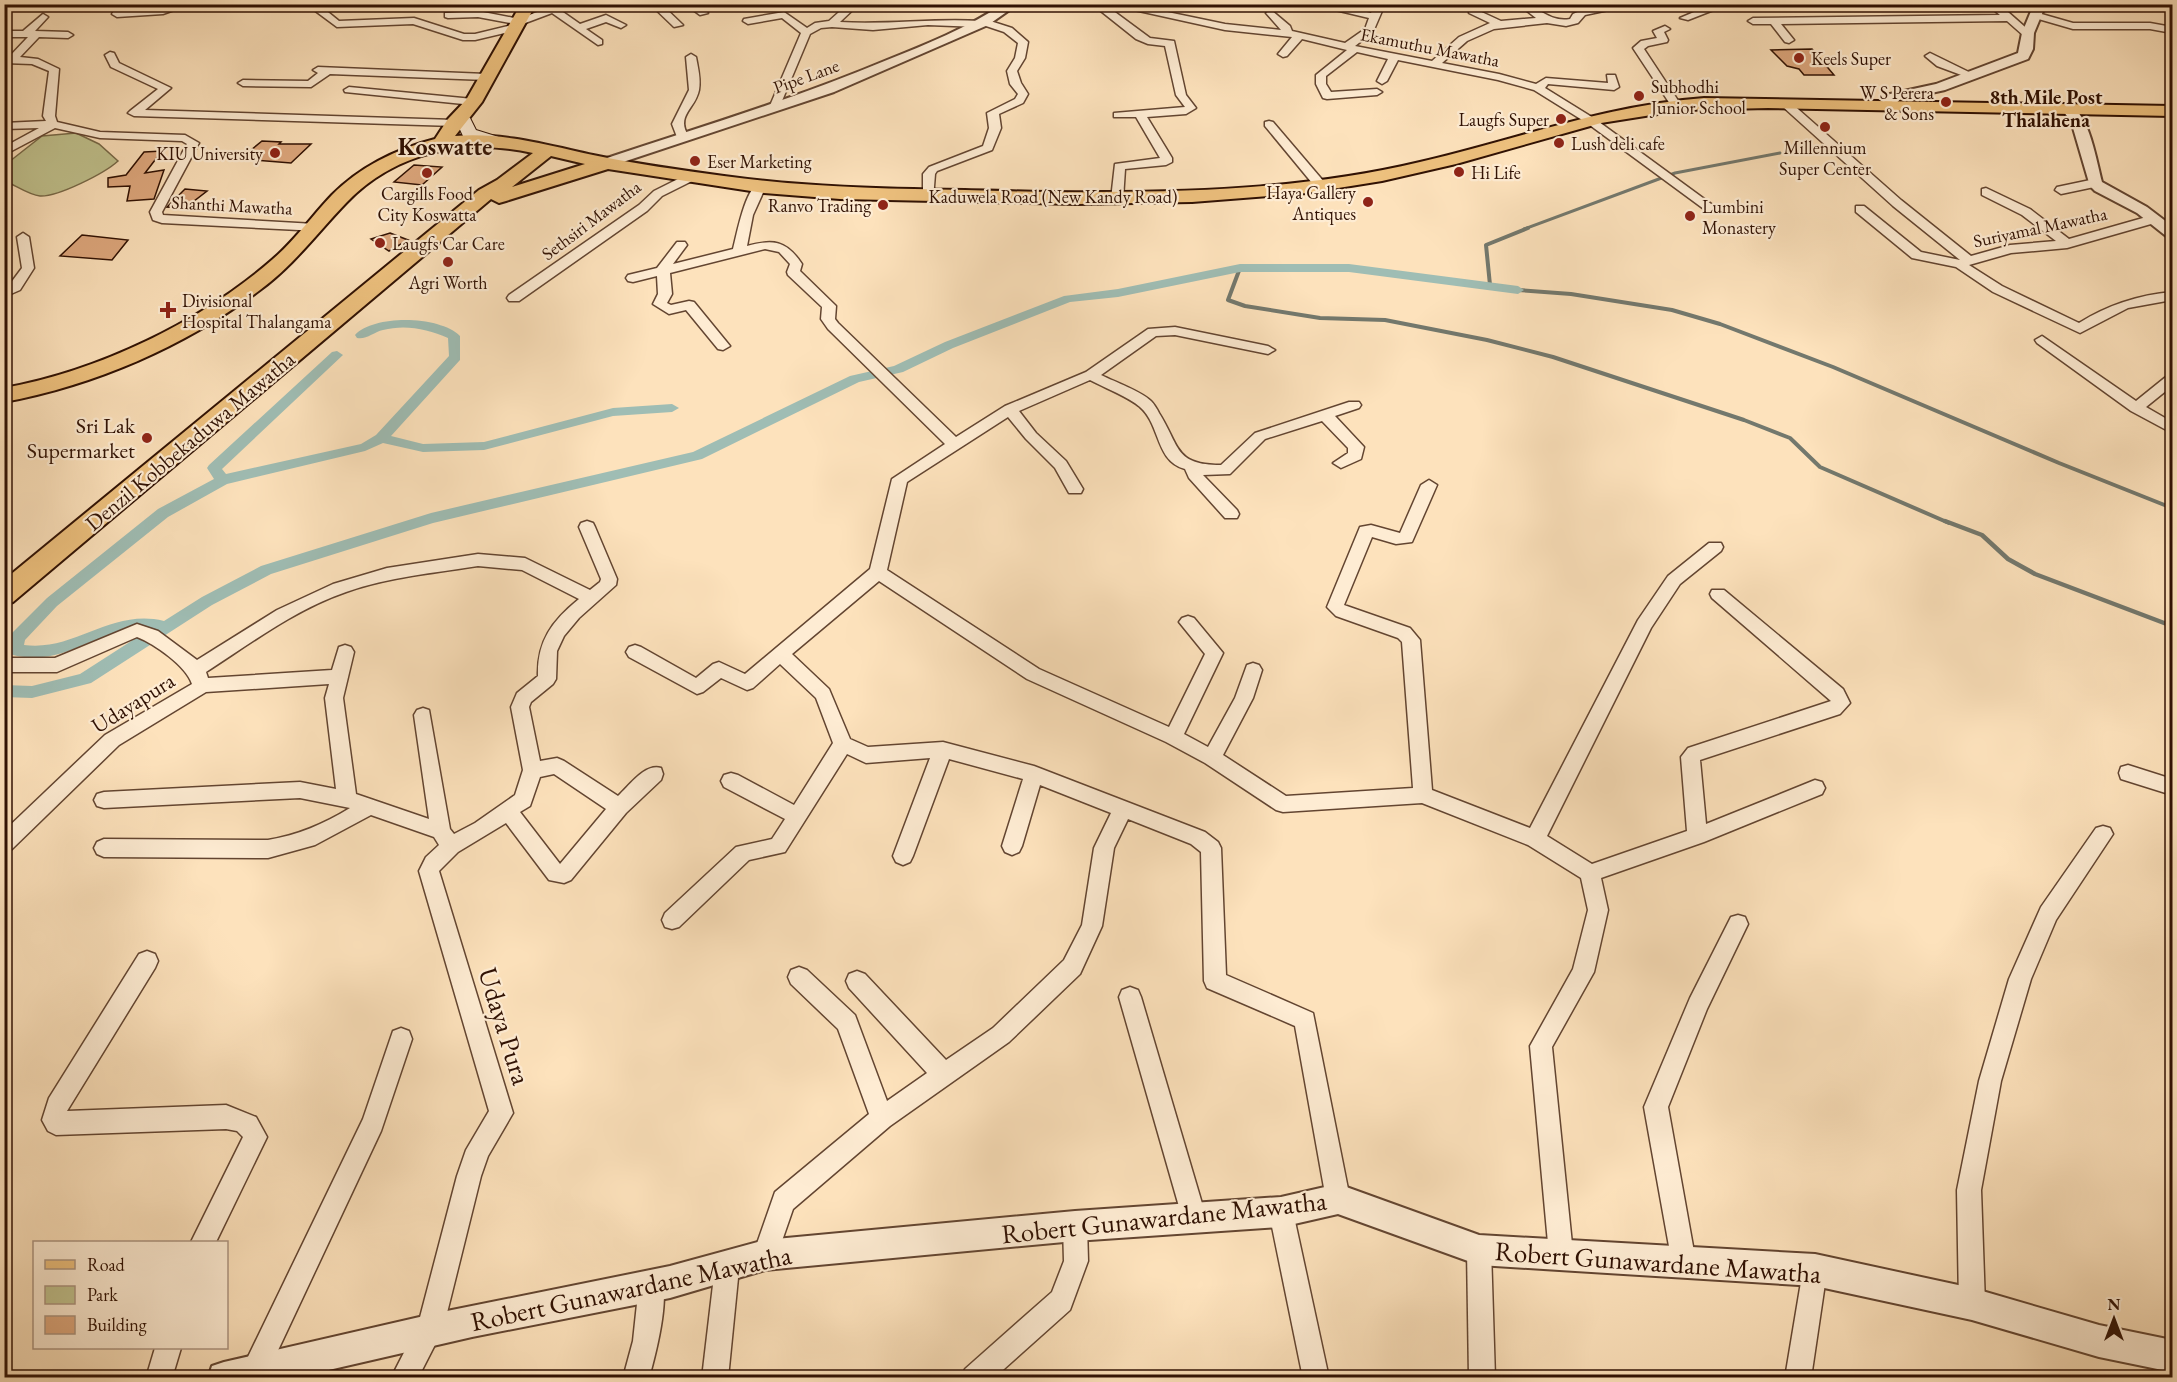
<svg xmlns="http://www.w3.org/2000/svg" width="2177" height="1382" font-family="'EB Garamond',serif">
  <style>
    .green { fill: #c1c38f; stroke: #786a49; stroke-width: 1.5 }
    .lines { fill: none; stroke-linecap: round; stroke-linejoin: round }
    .stream-far2 { stroke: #73786d; stroke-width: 3 }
    .stream-far1 { stroke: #73786d; stroke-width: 4 }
    .stream { stroke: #73786d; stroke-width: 4.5 }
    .canal { fill: #9fbdb4; fill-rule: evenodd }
    .building { fill: #dea87e; stroke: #301103; stroke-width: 1.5 }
    .minor-casing { stroke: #634531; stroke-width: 3 }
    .tertiary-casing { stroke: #634531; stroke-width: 4 }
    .secondary-casing { stroke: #301103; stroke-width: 2 }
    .primary-casing { stroke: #301103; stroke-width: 4 }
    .minor { fill: #feecd3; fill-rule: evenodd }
    .tertiary { fill: #feecd3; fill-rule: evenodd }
    .secondary { fill: #feecd3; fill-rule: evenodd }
    .primary { fill: #eec17e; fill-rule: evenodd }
    .poi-dot { fill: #8f2418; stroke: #feecd3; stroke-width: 2 }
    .labels { text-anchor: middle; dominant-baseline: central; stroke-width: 4.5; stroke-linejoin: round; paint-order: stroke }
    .far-street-label { font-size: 18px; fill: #301103; stroke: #feecd3 }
    .far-poi-label { font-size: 18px; fill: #301103; stroke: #feecd3; text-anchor: start }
    .far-neighbourhood-label { font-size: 20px; font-weight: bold; fill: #301103; stroke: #feecd3 }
    .poi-label { font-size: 22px; fill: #301103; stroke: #feecd3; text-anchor: end }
    .street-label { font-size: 22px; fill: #301103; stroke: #feecd3 }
    .far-district-label { font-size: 24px; font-weight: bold; fill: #301103; stroke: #feecd3 }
    .near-street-label { font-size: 27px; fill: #301103; stroke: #feecd3 }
  </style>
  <rect width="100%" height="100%" fill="#fde2bc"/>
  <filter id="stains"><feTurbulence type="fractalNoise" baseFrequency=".00333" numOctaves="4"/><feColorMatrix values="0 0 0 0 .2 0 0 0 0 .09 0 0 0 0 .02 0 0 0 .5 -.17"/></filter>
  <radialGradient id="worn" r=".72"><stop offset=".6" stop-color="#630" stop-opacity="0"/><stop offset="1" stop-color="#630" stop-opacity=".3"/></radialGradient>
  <path class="green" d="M76,133L99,144L118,161C105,173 58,197 40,196C29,195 15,185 5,181V165L42,136Z"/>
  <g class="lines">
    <polyline class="stream-far2" points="1524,229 1675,173 1780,153"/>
    <g class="stream-far1">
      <polyline points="1240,268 1228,300 1245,306 1320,318 1385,320 1487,340 1553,357 1744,420 1790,438 1820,467 1949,523"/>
      <polyline points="1490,285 1486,245 1528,228"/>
      <polyline points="1518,290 1571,294 1672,310 1720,324 1833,367 2059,463 2172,508"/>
    </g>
    <polyline class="stream" points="1945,521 1982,535 2008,559 2035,574 2172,626"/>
    <path class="canal" d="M1240,264H1349L1518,286L1524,290L1518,294L1349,272H1240L1118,297L1070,302L953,348L903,372L859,382L702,459L433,523L271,574L212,605L91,683L32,698L4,697V685L32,686L80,674L150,629C101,623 64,671 10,654L8,650L11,634L47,598L158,509L214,479L207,468L209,465L332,352L337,351L343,355L222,469L226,474L361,444L376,435L449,356L448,338C428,329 405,324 383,330C374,332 366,340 357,338L355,335C375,314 440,316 460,336V360L391,436L423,444L484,442L613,408L672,404L679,408L672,412L613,416L484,450L423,452L383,443L365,451L227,484L168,517L57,606L25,640L24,645C75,652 111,608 164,621L202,597L261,566L431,513L693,452L850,376L894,366L945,342L1064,296L1118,289Z"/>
  </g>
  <g class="building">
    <polygon points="1812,49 1834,75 1804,75 1799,69 1787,66 1771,50"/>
    <polygon points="262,141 281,142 279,144 311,144 291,163 240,159"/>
    <polygon points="162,151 145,173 164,170 154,199 127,201 130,186 108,187 108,178 126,175 144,152"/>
    <polygon points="414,165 442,167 422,185 394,182"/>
    <polygon points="185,189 207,191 185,208 167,207"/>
    <polygon points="390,233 408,240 389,251 371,239"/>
    <polygon points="82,235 128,240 112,260 60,256"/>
  </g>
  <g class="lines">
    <g class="minor-casing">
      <g id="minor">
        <polygon points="118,4 128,4 124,11 191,4 163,14 117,17 112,14"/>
        <polygon points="306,4 318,4 339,21 414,18 464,34 475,34 516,24 478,17 448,18 445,17 445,13 478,11 519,19 558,4 573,4 560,10 580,24 606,15 626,25 621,28 606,22 586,29 602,40 602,44 598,45 552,13 520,25 521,29 475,40 463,40 413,24 337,27"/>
        <polygon points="650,4 661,4 683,25 674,27"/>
        <polygon points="685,4 697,4 708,13 700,15"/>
        <path d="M848,4H859L840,22C887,25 933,18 980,21L984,19L1012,28L1028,42L1025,58L1017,71L1021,83L1028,94L1023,103L999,114L1001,128L992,150L937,171L935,174L933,199L929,200L923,196V174L929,167L983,146L989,128L987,113L1015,99L1018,94L1010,84L1007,71L1015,58L1018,43L1004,32L983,25L979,27L928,25L873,30L832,27L821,28L810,34L779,108L778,110H770L769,108L801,33L782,18L748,24L743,21L744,19L784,12L807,28L815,23L829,21Z"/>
        <polygon points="1092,4 1104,4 1150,38 1174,41 1186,95 1196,108 1186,114 1147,117 1172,158 1172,162 1166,165 1125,169 1123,199 1117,203 1111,199 1115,164 1160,158 1136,117 1114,117 1114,113 1185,107 1176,95 1165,46 1148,44 1136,39"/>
        <path d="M1107,4H1129L1225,24L1281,30L1266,13L1271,10L1290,26L1292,31L1345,43L1365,29L1369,18L1310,4H1332L1371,13L1375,4H1385L1373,32L1355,46L1432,61L1459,37L1490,23L1469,13V9H1475L1501,21L1536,18L1518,4C1538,4 1548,23 1570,19L1573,14C1592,4 1616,4 1637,4L1585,15L1578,23L1566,26L1547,23L1494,29L1467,41L1442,63L1499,74L1536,84L1546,78L1608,83L1607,75H1615L1619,87L1614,90L1548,84L1545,88L1595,119L1718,209L1712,213L1708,212L1587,123L1534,90L1498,80L1398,60L1387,81L1382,84L1377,81L1388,59L1357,52L1326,76V84L1331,92L1377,89L1382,92L1377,95L1327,99L1323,98L1316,84V75L1347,50L1302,39L1287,56L1283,57L1278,54L1292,37L1225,30Z"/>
        <polygon points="1713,4 1729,4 1688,20 1680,18"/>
        <polygon points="1927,4 2000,5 2033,34 2024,36 2007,21 1781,24 1794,40 1789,43 1785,42 1771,24 1753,24 1748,21 1753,18 2000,15 1994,10 1932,7"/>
        <polygon points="2038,13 2073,23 2150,23 2172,27 2172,33 2150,29 2073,29 2035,18 2033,16"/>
        <polygon points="43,14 48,17 35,31 68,32 73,35 68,38 39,37 20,57 38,59 59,69 55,116 57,122 100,132 185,135 199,143 162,212 163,215 315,224 321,228 319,231 162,223 153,220 150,212 187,144 182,141 100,138 55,128 4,155 4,147 39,128 4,129 4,123 46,121 43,116 49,71 32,64 4,63 4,57 9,57 28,37 4,37 4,31 23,31"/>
        <polygon points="1665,26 1670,29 1664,32 1668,40 1667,42 1648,46 1644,49 1681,105 1676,108 1672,107 1633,48 1641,41 1657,38 1653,31"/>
        <polygon points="110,52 114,53 119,63 171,88 145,110 454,120 460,123 454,126 134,116 128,113 130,111 158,89 111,67 105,55"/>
        <polygon points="1930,53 1977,76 1972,79 1937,66 1925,56"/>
        <path d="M691,54L696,57C698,68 701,79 699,90C695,110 675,115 689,137L683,140L677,137L672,124L689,90L686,57Z"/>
        <polygon points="318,67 486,74 491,77 486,80 330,74 311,87 243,86 238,83 243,80 308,81 318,73 313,70"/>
        <polygon points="349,87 473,99 478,102 473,105 345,92 344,90"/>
        <path d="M1786,101L1790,102L1901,200L1971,256L2010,245L2056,241L2022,215L1982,195V189L1986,188L2030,209L2069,239L2150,216H2158L2160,219L2158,222L2067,248L2011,253L1969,265L2002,286L2079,323C2108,305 2138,295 2172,292V300L2128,308L2080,333L1993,292L1956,267L1912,258L1856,212V206H1864L1921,252L1960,260L1893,206L1782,106L1781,104Z"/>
        <polygon points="1269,121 1273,122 1325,183 1325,189 1317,189 1265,126 1265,122"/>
        <polygon points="692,172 698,176 696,179 662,196 647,211 519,301 509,301 507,298 509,295 639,205 654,191"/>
        <polygon points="2095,179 2099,180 2099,186 2061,194 2055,190 2057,187"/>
        <path d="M760,182L766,186L753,215L747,246C773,239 786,240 802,264L800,271L836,306L835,319L838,323L956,437L1005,406L1086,372L1148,329L1175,327L1268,346L1275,350L1268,354L1175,335L1156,336L1101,375C1115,382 1141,391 1151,401C1154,404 1157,409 1159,413C1180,446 1174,465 1221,465L1255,433L1349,402H1359L1361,405L1359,408L1335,416L1364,447L1361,459L1341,468L1333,463L1348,453V448L1322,421L1265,439L1230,474L1203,475L1237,510L1239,514L1237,518H1225L1189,478L1185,469C1155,461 1161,425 1140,407C1129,397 1105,388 1090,380L1019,411L1036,433L1066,461L1083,489L1081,493H1069L1055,468L1026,439L1008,417L907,482L887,570L1039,669L1169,727L1205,654L1179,622L1182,618L1188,616L1194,618L1223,653L1184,734L1208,747L1235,698L1247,665L1253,663L1259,665L1262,670L1253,698L1223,755L1286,796L1413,788L1402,642L1398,638L1336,616L1327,607L1360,527L1371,525L1400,533L1421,485L1429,480L1437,485L1412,542L1396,544L1372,537L1344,605L1410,628L1420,640L1432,790L1530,828L1638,620L1668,576L1709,543H1721L1723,547L1721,551L1680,584L1651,628L1547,836L1592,864L1687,831L1681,757L1688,748L1831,701L1712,598L1710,594L1712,590H1724L1843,689L1850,703L1840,714L1700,760L1706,824L1815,780L1822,782L1825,788L1822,794L1704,842L1601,878L1608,910L1594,972L1552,1047L1573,1254L1570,1263L1561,1266L1552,1263L1549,1254L1530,1046L1573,969L1588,910L1581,878L1528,845L1422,803L1283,812L1276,810L1205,763L1166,742L1027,679L879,581L792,654L829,689L850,739L868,747L943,742L1034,766L1205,832L1218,842L1221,848L1226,975L1313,1013L1350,1199L1347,1208L1338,1211L1329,1208L1326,1199L1295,1026L1207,988L1204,981L1201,852L1191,844L1128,819L1114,848L1102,926L1080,974L1009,1042L890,1126L793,1209L774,1264L765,1267L756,1264L753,1255L775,1192L869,1114L838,1029L791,984L788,977L791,970L799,967L807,970L855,1015L887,1101L927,1073L849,988L846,981L849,974L857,971L865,974L946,1060L993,1028L1064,960L1082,925L1094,848L1111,813L1040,785L1022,846L1019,852L1012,855L1005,852L1002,846L1023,779L949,759L913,856L910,862L903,865L896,862L893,856L930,758L866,763L847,754L785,852L749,860L679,927L672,929L665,927L662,920L665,913L736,847L772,839L785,819L724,787L721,781L724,775L731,773L738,775L794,805L833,743L816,698L780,664L753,688L747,690L721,678L703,692L697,694L629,657L626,652L629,647L635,645L641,647L696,678L713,664L719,662L745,674L870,569L892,479L945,444L828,329L821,319L822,307L788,275L787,272L790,264L779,252L765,249L670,273L672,294L667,303L671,305L689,301L694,302L730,346L723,350L718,349L686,310L669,314L653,304L658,294L657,276L633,282L628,281L626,278L628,275L657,268L677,242H685L687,245L673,264L733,249C737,234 745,188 760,182Z"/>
        <polygon points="23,233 29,237 34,268 20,290 4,297 4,287 10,284 22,268 17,237"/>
        <polygon points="2042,336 2136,401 2167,376 2172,375 2172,386 2146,407 2172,422 2172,433 2131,411 2037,343 2035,340"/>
        <path d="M587,521L593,523L595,527L617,579L616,585L579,618L564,636L557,651L556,679L553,684L531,702L529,707L540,761L557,758L564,761L618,796C629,786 645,763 661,768L663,774L661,780L626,813L571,880L564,883L549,880L506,823L458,852L439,871L513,1113L488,1156L481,1176L443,1329L418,1378H391L418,1325L457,1176L466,1150L489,1111L419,871L426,857L439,845L434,837L371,815L315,845L268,858L104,857L97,854L94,848L97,842L104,839L268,840C298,835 324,824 350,808L300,798L104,808L97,806L94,800L97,794L104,792L300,782L336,789L325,698L329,684L206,692L119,745L11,850L4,852V831L105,735L192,684C186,666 155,644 137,637L57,672H4V658H55L137,624L158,631L197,660L277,610L333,584L387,568L478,554L525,558L590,590L600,582L601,579L579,527L581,523ZM478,566L522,570L579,599C552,621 537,641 538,676L517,693L511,707L523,770L515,795L475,823L454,834L450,829L429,710L423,708L417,710L414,715L429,819L356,794L343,698L354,652L351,647L345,645L339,647L332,670L208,678L206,672C251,643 296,609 346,592C389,577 434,573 478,566ZM554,774L606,809L560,864L520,812L530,806L540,777Z"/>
        <polygon points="2128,765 2172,779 2172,795 2121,779 2119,773 2121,767"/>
        <polygon points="2103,826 2110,828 2113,834 2056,920 2031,979 2001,1081 1981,1190 1985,1304 1981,1313 1972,1317 1963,1313 1959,1304 1957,1190 1979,1081 2009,979 2041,907 2096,828"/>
        <polygon points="1738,915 1745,917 1748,924 1707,1009 1668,1107 1696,1263 1693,1272 1684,1275 1675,1272 1672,1263 1644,1107 1690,998 1731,917"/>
        <polygon points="147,951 155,954 158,961 155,968 67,1111 226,1105 256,1117 267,1137 216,1242 191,1242 243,1137 237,1131 226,1129 56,1135 48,1131 42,1120 49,1098 139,954"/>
        <polygon points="1130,987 1138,990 1141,997 1206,1217 1203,1226 1194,1229 1185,1226 1182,1217 1119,997 1122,990"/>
        <polygon points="401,1028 409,1031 412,1039 381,1131 265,1378 245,1378 242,1370 246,1361 363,1119 393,1031"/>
        <polygon points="1281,1200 1290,1203 1293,1212 1329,1378 1303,1378 1269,1212 1272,1203"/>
        <polygon points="1075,1214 1084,1217 1087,1226 1088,1261 1070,1310 994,1378 961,1378 965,1369 1052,1292 1064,1261 1063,1226 1066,1217"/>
        <polygon points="1479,1238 1488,1241 1491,1250 1495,1378 1469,1378 1467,1250 1470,1241"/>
        <polygon points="727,1256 736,1259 739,1268 728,1378 702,1378 715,1268 718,1259"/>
        <polygon points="1815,1258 1824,1261 1827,1270 1811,1378 1785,1378 1803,1270 1806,1261"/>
        <path d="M652,1272L661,1276C670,1299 656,1353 649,1378H623L633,1341L639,1285L643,1276Z"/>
        <polygon points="155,1348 181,1348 172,1378 146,1378"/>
      </g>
    </g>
    <g class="tertiary-casing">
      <g id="tertiary">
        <path d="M1003,4H1018L988,25L834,92L611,166H601L599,163L601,160C697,128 794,99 887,60C927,44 967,28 1003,4Z"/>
        <polygon points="2034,4 2046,4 2034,33 2033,49 2028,59 1945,90 1899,100 1893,108 1888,109 1881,105 1885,97 1890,94 1936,84 2018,53 2022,33"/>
        <path d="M2070,107C2089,112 2097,164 2102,182L2147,207L2172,226V238L2166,236L2137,213L2095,191L2090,186L2071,121L2063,111Z"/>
        <polygon points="1338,1184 1479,1235 1815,1254 1972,1288 2099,1325 2172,1340 2172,1372 2099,1357 1972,1320 1815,1286 1479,1265 1338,1214 1281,1227 1075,1241 765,1270 670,1298 472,1337 294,1378 208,1378 212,1366 224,1362 437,1313 670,1266 765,1240 1075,1211 1281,1197"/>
      </g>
    </g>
    <g class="secondary-casing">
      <polygon id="secondary" points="464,116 470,118 476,130 505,139 507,142 499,147 463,136 456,121"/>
    </g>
    <g class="primary-casing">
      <path id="primary" d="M521,4H536L482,102L455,136C502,132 547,145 593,155C636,164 680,170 724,176C804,187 884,189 965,190C1009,191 1054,193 1098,192C1206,192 1315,187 1420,162C1516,140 1605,105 1704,98L2172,106V116L1768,108L1683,110L1601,123L1456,164L1382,181L1307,193L1192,202L1078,204L840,199L764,193L608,169L506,201L499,203L491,199L13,602L4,605V580L479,190L497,180L533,153C464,138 396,151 346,203C317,233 294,265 260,290C185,346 96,385 4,402V388C98,371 201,322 273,259C295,240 312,216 332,195C360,167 396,149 435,139L448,119L466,100ZM551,156L585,164L512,187Z"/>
    </g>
    <use href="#minor" class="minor"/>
    <use href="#tertiary" class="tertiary"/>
    <use href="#secondary" class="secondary"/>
    <use href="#primary" class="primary"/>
  </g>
  <g class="poi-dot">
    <circle cx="1799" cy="58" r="6"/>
    <circle cx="1639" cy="96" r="6"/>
    <circle cx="1946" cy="102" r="6"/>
    <circle cx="1561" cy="119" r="6"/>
    <circle cx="1825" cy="127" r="6"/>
    <circle cx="1559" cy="143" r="6"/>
    <circle cx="275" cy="153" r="6"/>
    <circle cx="695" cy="161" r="6"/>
    <circle cx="1459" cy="172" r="6"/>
    <circle cx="427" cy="173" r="6"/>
    <circle cx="1368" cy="202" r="6"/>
    <circle cx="883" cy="205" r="6"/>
    <circle cx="1690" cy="216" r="6"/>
    <circle cx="380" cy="243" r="6"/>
    <circle cx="448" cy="262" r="6"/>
    <path d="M165 301h6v6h6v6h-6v6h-6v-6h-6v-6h6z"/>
    <circle cx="147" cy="438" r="6"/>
  </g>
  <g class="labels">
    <g class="far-street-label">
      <text transform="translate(1430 47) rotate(11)">Ekamuthu Mawatha</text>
      <text transform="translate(806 76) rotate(-20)">Pipe Lane</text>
      <text x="1053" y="196">Kaduwela Road (New Kandy Road)</text>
      <text transform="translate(232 205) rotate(3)">Shanthi Mawatha</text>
      <text transform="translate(591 220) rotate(-37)">Sethsiri Mawatha</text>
      <text transform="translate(2040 227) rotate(-12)">Suriyamal Mawatha</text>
    </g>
    <g class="far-poi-label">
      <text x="1811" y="58">Keels Super</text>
      <text x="1651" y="86">Subhodhi<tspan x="1651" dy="21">Junior School</tspan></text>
      <text x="1934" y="92" text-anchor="end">W S Perera<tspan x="1934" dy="21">&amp; Sons</tspan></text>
      <text x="1549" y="119" text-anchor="end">Laugfs Super</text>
      <text x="1571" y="143">Lush deli cafe</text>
      <text x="1825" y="147" text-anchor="middle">Millennium<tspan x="1825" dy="21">Super Center</tspan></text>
      <text x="263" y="153" text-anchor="end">KIU University</text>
      <text x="707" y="161">Eser Marketing</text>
      <text x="1471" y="172">Hi Life</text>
      <text x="1356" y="192" text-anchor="end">Haya Gallery<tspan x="1356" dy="21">Antiques</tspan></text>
      <text x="427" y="193" text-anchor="middle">Cargills Food<tspan x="427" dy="21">City Koswatta</tspan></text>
      <text x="871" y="205" text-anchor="end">Ranvo Trading</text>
      <text x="1702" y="206">Lumbini<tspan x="1702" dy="21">Monastery</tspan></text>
      <text x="392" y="243">Laugfs Car Care</text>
      <text x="448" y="282" text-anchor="middle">Agri Worth</text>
      <text x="182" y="300">Divisional<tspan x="182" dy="21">Hospital Thalangama</tspan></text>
    </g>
    <g class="far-neighbourhood-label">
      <text x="2046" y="97">8th Mile Post<tspan x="2046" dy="23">Thalahena</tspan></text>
    </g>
    <g class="poi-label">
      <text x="135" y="425">Sri Lak<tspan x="135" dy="25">Supermarket</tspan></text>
    </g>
    <g class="street-label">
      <text transform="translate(190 441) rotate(-40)">Denzil Kobbekaduwa Mawatha</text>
      <text transform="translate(133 703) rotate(-32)">Udayapura</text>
    </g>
    <g class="far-district-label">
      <text x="445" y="146">Koswatte</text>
    </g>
    <g class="near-street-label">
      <text transform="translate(505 1026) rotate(73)">Udaya Pura</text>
      <text transform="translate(1164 1217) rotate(-6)">Robert Gunawardane Mawatha</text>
      <text transform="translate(1658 1262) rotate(4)">Robert Gunawardane Mawatha</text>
      <text transform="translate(631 1288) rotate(-12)">Robert Gunawardane Mawatha</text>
    </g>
  </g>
  <rect width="2177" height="1382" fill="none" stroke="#fde2bc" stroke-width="24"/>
  <rect x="6" y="6" width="2165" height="1370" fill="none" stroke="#301103" stroke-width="3"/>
  <rect x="12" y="12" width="2153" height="1358" fill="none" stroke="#301103" stroke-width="1.5"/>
  <rect x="33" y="1241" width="195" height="108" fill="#feecd3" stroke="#ac9480" stroke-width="1.5"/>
  <rect x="45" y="1260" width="30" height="9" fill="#eec17e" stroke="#ac9480" stroke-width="1.5"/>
  <text x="87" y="1271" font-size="18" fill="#301103">Road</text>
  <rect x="45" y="1286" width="30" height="18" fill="#c1c38f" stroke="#ac9480" stroke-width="1.5"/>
  <text x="87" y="1301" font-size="18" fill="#301103">Park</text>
  <rect x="45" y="1316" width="30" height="18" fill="#dea87e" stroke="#ac9480" stroke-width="1.5"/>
  <text x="87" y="1331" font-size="18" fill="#301103">Building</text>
  <g transform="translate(2114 1319)" stroke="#feecd3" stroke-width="4.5" paint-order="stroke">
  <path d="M0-4.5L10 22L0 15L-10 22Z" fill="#301103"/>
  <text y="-9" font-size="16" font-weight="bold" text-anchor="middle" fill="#301103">N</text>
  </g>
  <rect width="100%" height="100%" filter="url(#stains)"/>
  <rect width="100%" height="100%" fill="url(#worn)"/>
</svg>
